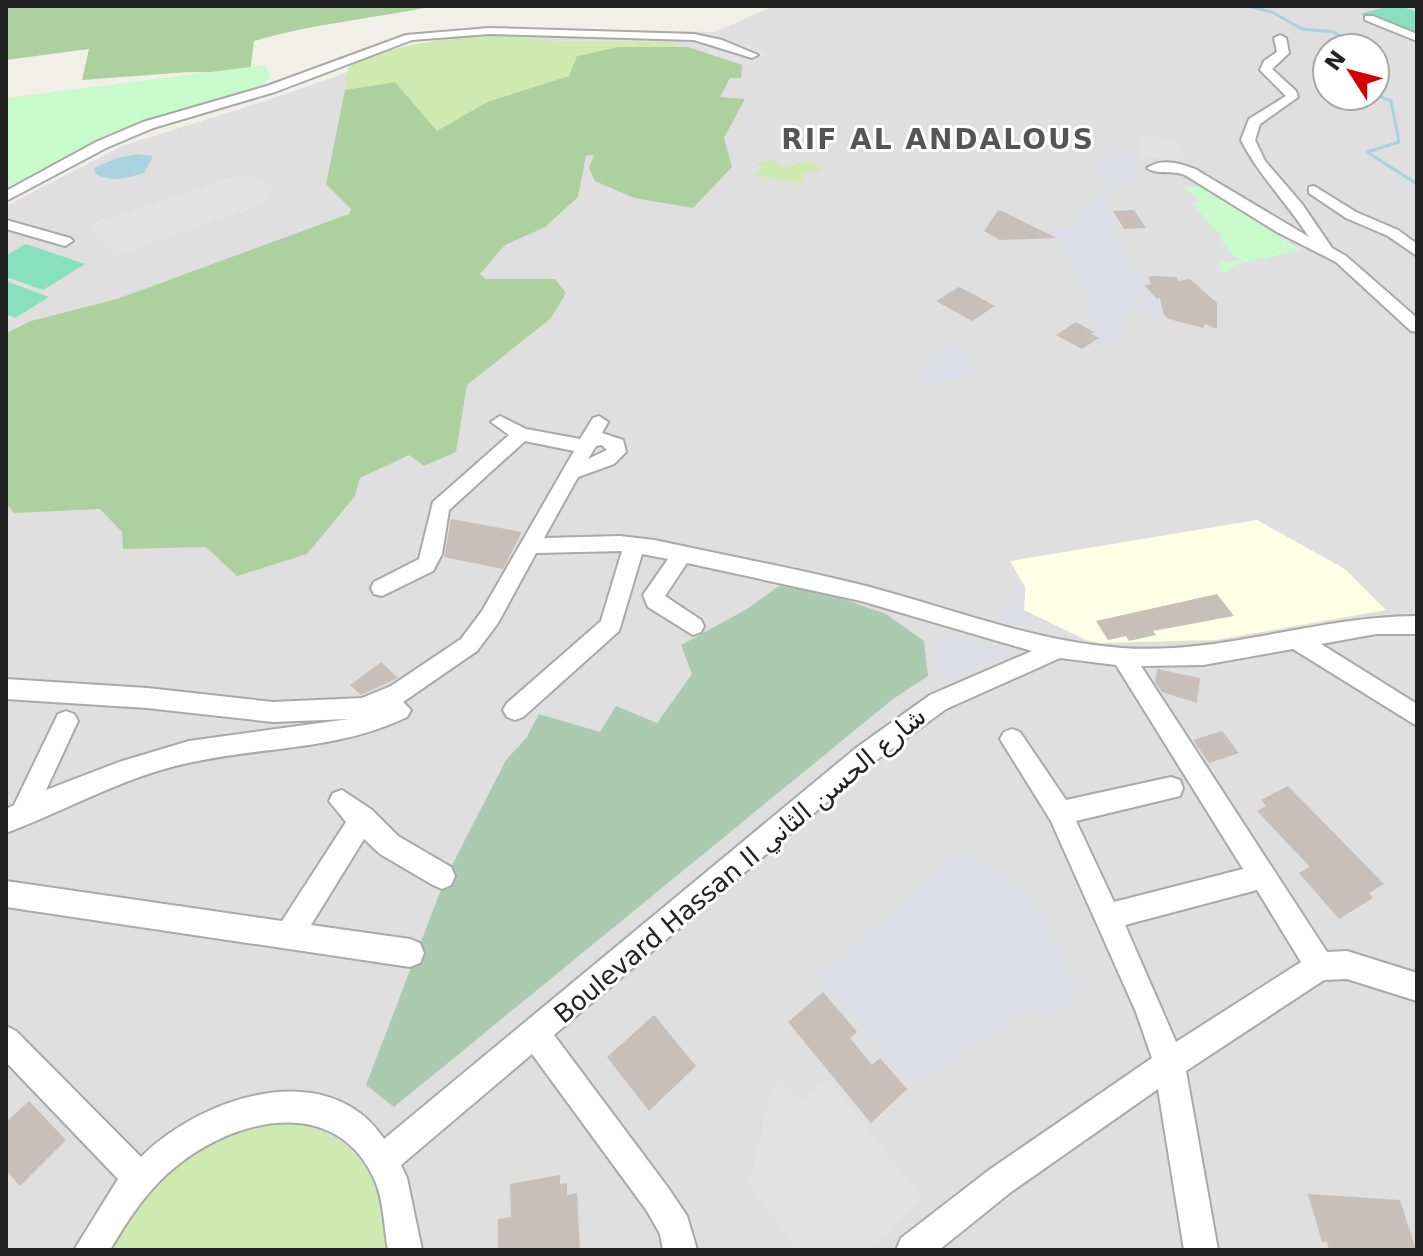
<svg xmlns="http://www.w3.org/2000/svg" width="1423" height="1256" font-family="'DejaVu Sans','Noto Naskh Arabic',sans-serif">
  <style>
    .residential { fill: #e0dfdf; fill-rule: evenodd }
    .education { fill: #ffffe5 }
    .grass { fill: #cdebb0 }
    .forest { fill: #add19e }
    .cemetery { fill: #aacbaf }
    .park { fill: #c8facc }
    .pitch { fill: #88e0be }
    .parking { fill: #e2e2e2 }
    .plaza { fill: #dddde8 }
    .water { fill: #aad3df }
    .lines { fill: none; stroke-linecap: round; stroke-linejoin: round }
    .stream { stroke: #aad3df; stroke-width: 3 }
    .building { fill: #c7bfb8 }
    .minor-casing { stroke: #a9a9a9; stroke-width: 4 }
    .minor { fill: #fff; fill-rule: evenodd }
    .labels { text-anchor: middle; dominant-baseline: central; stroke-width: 6; stroke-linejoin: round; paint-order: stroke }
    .street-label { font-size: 26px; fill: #222; stroke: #fff }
    .far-district-label { font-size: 28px; font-weight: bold; letter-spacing: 2px; fill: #555; stroke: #fff }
  </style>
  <rect width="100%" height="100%" fill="#f2efe9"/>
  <path class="residential" d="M773,6H1417V1250H6V206L122,146L271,99L476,27L716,32ZM1327,48H1375V96H1327Z"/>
  <polygon class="education" points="1257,520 1345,569 1386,610 1216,640 1100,643 1086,640 1024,610 1025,587 1010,561"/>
  <g class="grass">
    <path d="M510,35L555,42H669L676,47H619L569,76L487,102L437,131L395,82L345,90L349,64C404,42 451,37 510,35Z"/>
    <polygon points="773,160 784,168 807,161 825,170 830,176 823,169 801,174 804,178 799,183 753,175 763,167 756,163"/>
    <path d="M280,1121C360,1131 381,1176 388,1250H106C147,1182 198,1131 280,1121Z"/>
  </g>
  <g class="forest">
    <path d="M6,6H435C375,18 312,24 254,41L250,73L188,72L82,80L89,49L6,60Z"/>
    <polygon points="619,47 688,47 742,65 741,78 730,78 720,97 745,99 724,138 732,167 693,208 634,198 595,181 589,168 594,155 586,156 578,197 545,227 505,245 480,274 486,279 555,279 566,293 551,318 467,385 456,452 424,466 409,455 360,478 355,496 307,554 237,576 206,547 123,549 122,532 100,509 14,513 6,503 6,333 31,321 117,299 349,214 351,209 326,184 345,90 395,82 437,131 487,102 569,76 577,56"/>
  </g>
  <polygon class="cemetery" points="779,586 823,592 886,614 924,641 928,676 893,699 394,1107 366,1085 445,879 506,760 527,737 539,714 600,732 616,706 657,723 692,674 681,645 747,609"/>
  <g class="park">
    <polygon points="265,65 271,77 263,85 154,117 68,156 6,189 6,98"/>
    <polygon points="1202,186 1300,250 1234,265 1228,272 1218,272 1222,270 1218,267 1220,262 1242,260 1232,256 1218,234 1223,233 1215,230 1193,204 1199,199 1182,187"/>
  </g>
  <g class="pitch">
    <polygon points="1389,6 1400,6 1417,12 1417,36 1360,14"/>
    <polygon points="26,244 85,264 43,290 6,277 6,255"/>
    <polygon points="6,281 49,297 15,318 6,314"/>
  </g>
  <g class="parking">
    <polygon points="680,32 714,34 769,52 770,55 747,65 708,53 708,48 679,42"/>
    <polygon points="1140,134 1177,141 1188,160 1140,157"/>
    <polygon points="235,176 255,177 272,184 268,198 260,206 114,256 87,225"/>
    <polygon points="780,1079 801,1101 828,1079 922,1197 868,1250 797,1250 749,1185 770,1096"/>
  </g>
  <g class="plaza">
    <polygon points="1119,148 1137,150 1138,170 1125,171 1136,180 1115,183 1103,207 1107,212 1113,211 1119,221 1109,222 1126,248 1118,248 1119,251 1128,254 1137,274 1149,277 1151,284 1144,285 1153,295 1149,297 1161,302 1164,315 1127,308 1119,343 1097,343 1096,336 1093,336 1086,288 1050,232 1080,224 1069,217 1081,212 1100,194 1105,183 1100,171 1092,165 1112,160"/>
    <polygon points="946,344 964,350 967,348 973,365 982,374 922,385 923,376 919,374 927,359"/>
    <polygon points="1014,583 1025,586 1024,610 1031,617 1028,623 999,625"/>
    <polygon points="951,637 999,646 1011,655 941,679 937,654 946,638"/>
    <polygon points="964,849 1028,897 1044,918 1073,980 1077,997 1047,1019 1030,1008 913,1084 817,978"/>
  </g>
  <path class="water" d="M137,154L153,156L144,173C130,178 108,183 95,173L94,168L117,158Z"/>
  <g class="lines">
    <g class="stream">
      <polyline points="1248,6 1272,12 1302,29 1334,32 1340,36 1339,43 1331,48"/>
      <polyline points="1375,95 1391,101 1399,142 1367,152 1417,184"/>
    </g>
  </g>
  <g class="building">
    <polygon points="998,210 1004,212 1057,238 1000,240 984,231"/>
    <polygon points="1134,210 1146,228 1124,229 1113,211"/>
    <polygon points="1154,276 1177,277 1178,281 1190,279 1217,303 1217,329 1205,324 1203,328 1169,319 1164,315 1160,298 1157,299 1144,285 1151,284 1149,277"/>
    <polygon points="959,287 975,295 995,306 972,321 936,301"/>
    <polygon points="1076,322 1094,332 1091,334 1099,338 1082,349 1056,335"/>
    <polygon points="451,519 522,532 503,569 444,557"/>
    <polygon points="1217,594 1234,616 1153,631 1156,635 1129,641 1126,636 1108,640 1096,621"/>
    <polygon points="381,662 398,678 361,695 350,685"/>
    <polygon points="1157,669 1200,678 1197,703 1162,692 1155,682"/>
    <polygon points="1222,731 1239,753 1209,763 1193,740"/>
    <polygon points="1288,786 1384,884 1369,893 1373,898 1339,919 1299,873 1310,867 1257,811 1266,806 1261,800"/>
    <polygon points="823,992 857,1032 850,1038 872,1065 880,1058 907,1089 871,1123 788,1022"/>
    <polygon points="654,1015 696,1066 649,1111 607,1057"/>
    <polygon points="29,1101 66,1140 20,1186 6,1170 6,1122"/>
    <polygon points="560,1175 560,1184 567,1183 567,1195 577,1193 580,1250 498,1250 498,1219 511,1217 510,1184"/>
    <polygon points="1308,1194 1400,1200 1416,1250 1329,1250 1327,1242 1322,1242"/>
  </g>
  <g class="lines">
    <g class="minor-casing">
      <g id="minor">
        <polygon points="1365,16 1373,16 1417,34 1417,41 1365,20"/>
        <polygon points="489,28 694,34 722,40 758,55 752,58 694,40 489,34 412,40 275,92 153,128 106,148 6,201 6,191 96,142 143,122 267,86 406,35"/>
        <path d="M1280,35L1286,38L1289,53L1272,69L1296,91L1298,97L1260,124L1255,140L1265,161L1302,204L1332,248L1346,256L1417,318V332L1411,331L1336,262L1277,232L1185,175C1173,170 1156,175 1147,168C1162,158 1179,163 1195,169L1309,237C1288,204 1259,176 1241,140L1249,119L1286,96L1260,70L1264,61L1277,52L1274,38Z"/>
        <polygon points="1314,186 1356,212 1398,230 1417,244 1417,256 1388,236 1346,218 1309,193 1309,187"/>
        <polygon points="6,220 70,238 73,241 65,246 6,229"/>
        <path d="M500,416L526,429L580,439L593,418L599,416L608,422L602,433L623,440L626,452L614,464L578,477L544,538L620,536L654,540C723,555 793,568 862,585C948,607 1033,642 1122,648C1222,655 1317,616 1417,616V634H1376L1321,644L1417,704V726L1293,649L1203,665L1141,666L1327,952L1347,951L1417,973V1001L1347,979L1324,980L1186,1071L1218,1250H1184L1158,1089L1011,1192L939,1250H896L901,1238L989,1170L1152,1058L1136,1012L1051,821L1000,739L1004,732L1012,729L1020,732L1066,800L1171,777L1180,780L1183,788L1180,796L1076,821L1114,902L1243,869L1116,665L1060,658L946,709L874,762L554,1035L669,1189L687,1216L697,1250H663L660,1234L647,1211L532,1054L401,1165L407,1178L422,1250H388C384,1229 384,1203 376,1183C339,1095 240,1116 179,1164C149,1187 129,1218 110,1250H74L118,1179L6,1062V1026L16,1031L141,1157C200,1098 327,1054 384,1139L856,748L930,695L1032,651L861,601L687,563L665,596L701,620L704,626L701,632L693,635L648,607L643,595L668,559L642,554L619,631L523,717L515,720L507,717L503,710L507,703L601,621L622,551L536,553L498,623L477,651L403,702L411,710L407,717C337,751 262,746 188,763C123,777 67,810 6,833V809L14,805L58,714L66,711L74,714L78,721L46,790L119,762L189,741L349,719L273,722L147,708L6,699V679L147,688L273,702L362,698L391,686L461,639L482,611L574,451L525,441L449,510L442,554L433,571L382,596L374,594L371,588L374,582L419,559L433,502L509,435L491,422ZM602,445L607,450L588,459L596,446ZM1257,890L1301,962L1176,1042L1125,925Z"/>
        <polygon points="342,790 372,810 398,836 451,867 455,876 451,885 442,889 433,885 380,854 364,839 311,925 410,939 420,943 424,953 420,963 410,967 6,907 6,881 282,921 346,822 329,801 333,793"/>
      </g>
    </g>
    <use href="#minor" class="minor"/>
  </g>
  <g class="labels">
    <g class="street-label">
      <text transform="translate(740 865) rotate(-40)">Boulevard Hassan II شارع الحسن الثاني</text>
    </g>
    <g class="far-district-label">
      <text x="938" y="139">RIF AL ANDALOUS</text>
    </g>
  </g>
  <rect width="1423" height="1256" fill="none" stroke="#222222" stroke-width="16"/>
  <g transform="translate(1351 72) rotate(306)"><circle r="38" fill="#ffffff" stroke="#a7a7a7" stroke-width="2"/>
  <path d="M0-6L14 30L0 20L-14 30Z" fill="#d40000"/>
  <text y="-12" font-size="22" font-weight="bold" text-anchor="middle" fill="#222222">N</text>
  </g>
</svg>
